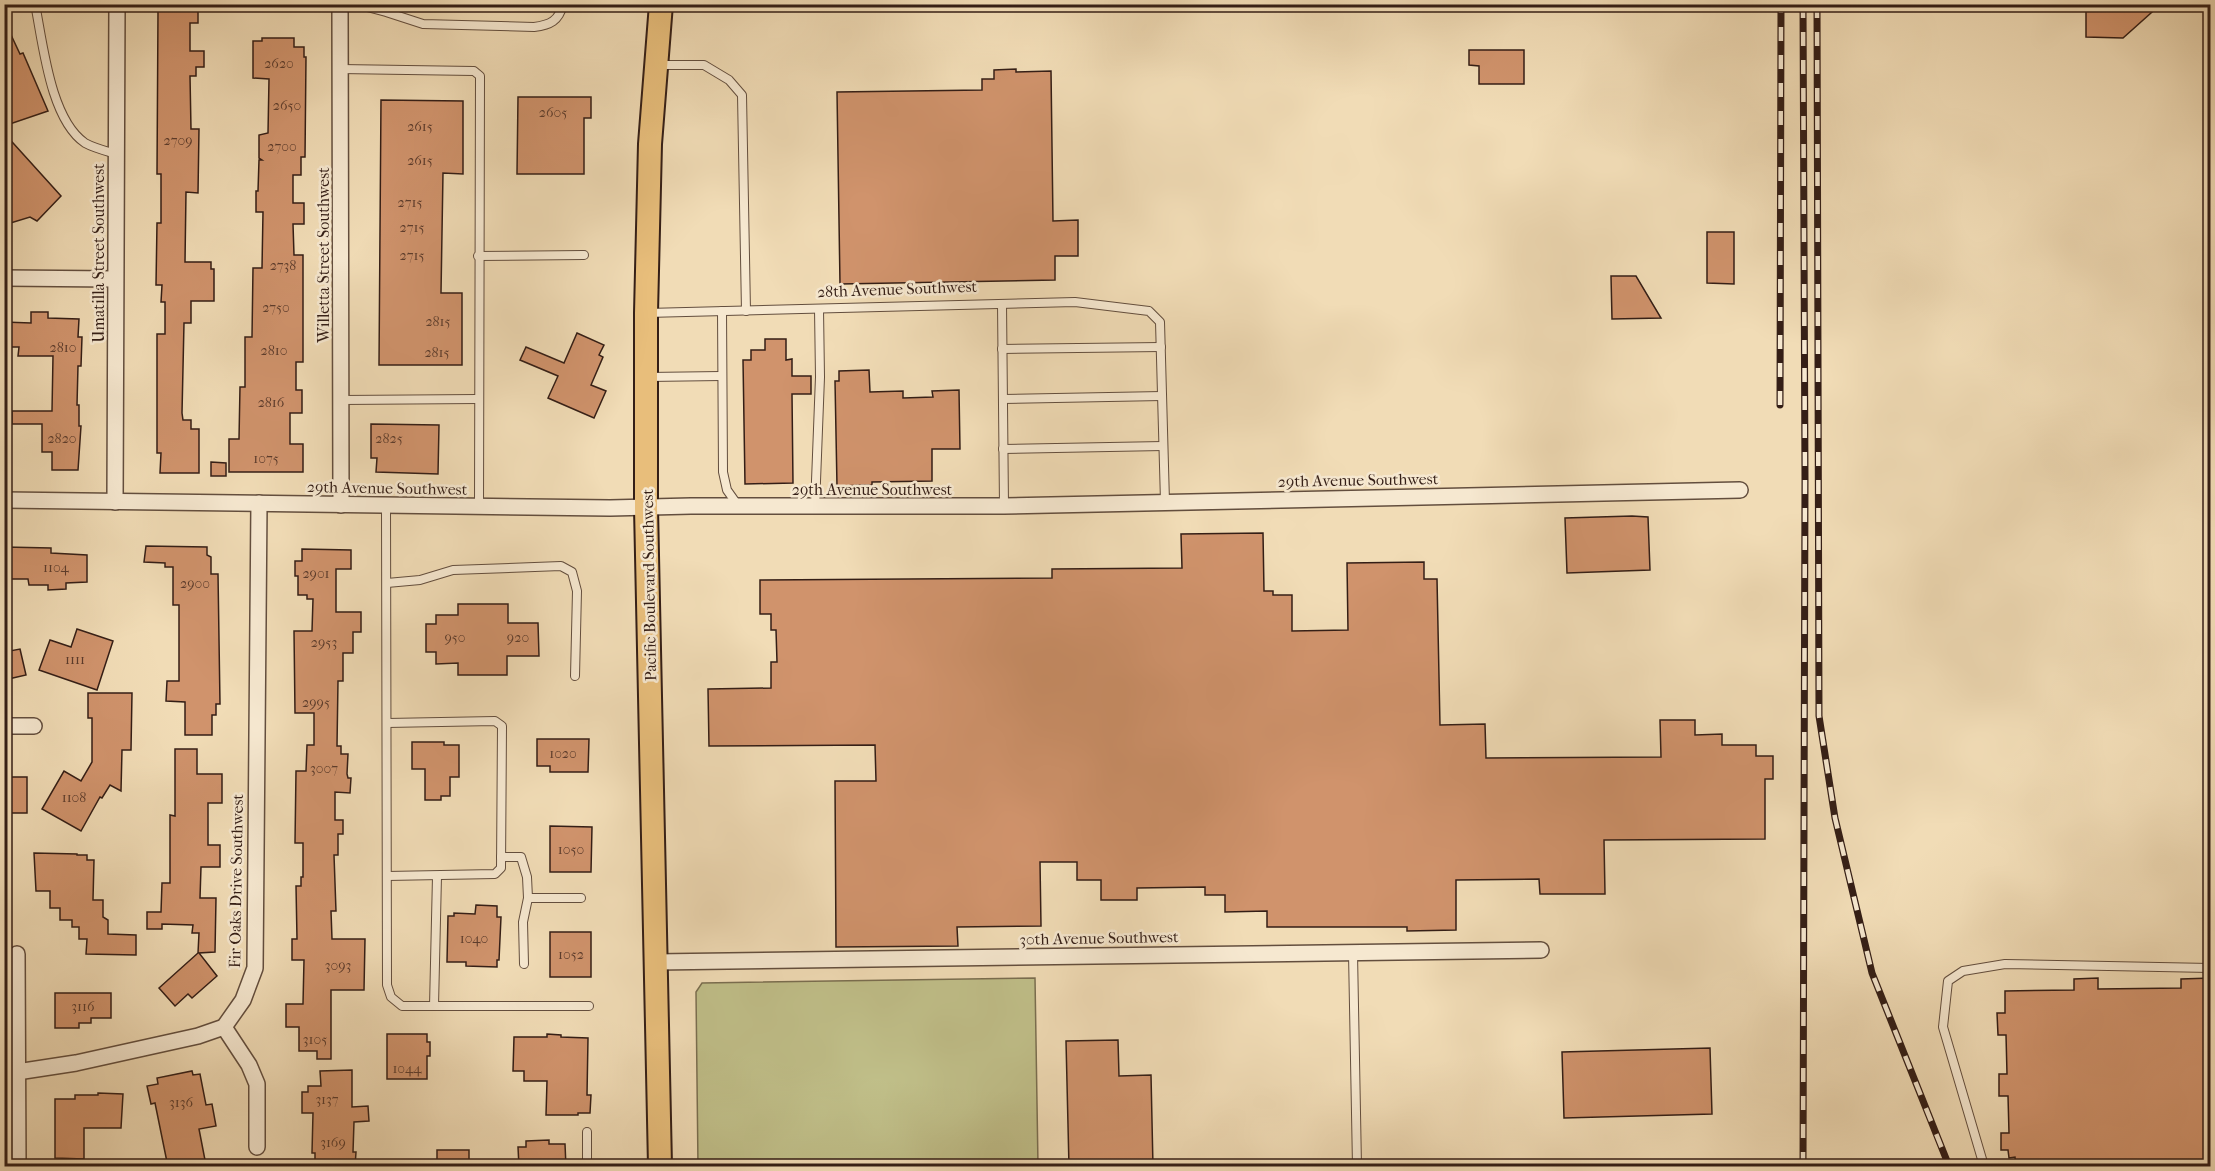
<svg xmlns="http://www.w3.org/2000/svg" width="2215" height="1171" font-family="'IM FELL French Canon',serif">
  <style>
    .garden { fill: #c0bf89; stroke: #7a6e50; stroke-width: 1.5 }
    .building { fill: #d0936c; stroke: #341e16; stroke-width: 1.5 }
    .lines { fill: none; stroke-linecap: round; stroke-linejoin: round }
    .service-casing { stroke: #634e3e; stroke-width: 10 }
    .minor-casing { stroke: #634e3e; stroke-width: 18 }
    .primary-casing { stroke: #341e16; stroke-width: 26 }
    .path { stroke: #341e16; stroke-width: 3; stroke-dasharray: 4.5 3; stroke-linecap: butt }
    .service { stroke: #f6e8d0; stroke-width: 8 }
    .minor { stroke: #f6e8d0; stroke-width: 15 }
    .primary { stroke: #e8be7b; stroke-width: 22 }
    .rail-casing { stroke: #341e16; stroke-width: 7 }
    .rail { stroke: #f6e8d0; stroke-width: 4.5; stroke-dasharray: 14; stroke-linecap: butt }
    .labels { text-anchor: middle; dominant-baseline: central; stroke-width: 5; stroke-linejoin: round; paint-order: stroke }
    .number-label { font-size: 14px; fill: #5b3b2c }
    .street-label { font-size: 16px; fill: #341e16; stroke: #f6e8d0 }
  </style>
  <rect width="100%" height="100%" fill="#f1dcb6"/>
  <filter id="stains"><feTurbulence type="fractalNoise" baseFrequency=".00333" numOctaves="4"/><feColorMatrix values="0 0 0 0 .2 0 0 0 0 .09 0 0 0 0 .02 0 0 0 .5 -.17"/></filter>
  <radialGradient id="worn" r=".72"><stop offset=".6" stop-color="#630" stop-opacity="0"/><stop offset="1" stop-color="#630" stop-opacity=".3"/></radialGradient>
  <polygon class="garden" points="1035,978 1038,1166 698,1166 696,992 702,983"/>
  <g class="building">
    <polygon points="161,4 198,4 198,23 190,23 190,51 204,51 204,67 196,67 196,76 190,76 191,129 199,129 198,193 186,192 185,262 211,262 211,269 214,269 214,301 191,301 191,323 184,323 182,413 183,420 191,420 191,429 199,429 199,473 160,473 161,453 157,453 157,334 165,334 165,302 161,302 162,285 156,285 157,223 161,223 161,174 157,174 158,11 160,11"/>
    <polygon points="2086,4 2161,4 2123,38 2086,37"/>
    <polygon points="4,20 20,54 23,53 48,111 4,126"/>
    <polygon points="262,38 294,38 294,47 304,47 304,57 306,57 305,157 301,157 301,175 293,175 293,203 304,203 304,224 293,224 294,255 303,255 303,362 296,362 296,390 302,390 302,413 290,413 290,444 303,444 303,472 229,472 229,439 239,439 240,387 245,387 245,337 252,337 253,268 262,268 263,212 256,212 256,191 258,191 259,160 262,160 259,158 259,135 268,133 269,79 253,78 253,41 262,41"/>
    <polygon points="1469,50 1524,50 1524,84 1479,84 1479,66 1469,65"/>
    <polygon points="1016,69 1016,72 1051,71 1053,221 1078,220 1078,256 1055,256 1055,280 840,284 837,92 982,90 982,79 994,79 994,70"/>
    <polygon points="518,97 591,97 591,118 584,118 584,174 517,174"/>
    <polygon points="381,100 463,101 463,174 443,173 441,293 462,293 462,365 379,365"/>
    <polygon points="4,133 61,196 37,221 30,217 4,225"/>
    <polygon points="1707,232 1734,232 1734,284 1707,283"/>
    <polygon points="1611,276 1636,276 1661,318 1612,319"/>
    <polygon points="31,312 48,312 48,318 79,319 78,337 82,337 81,366 78,366 77,405 79,405 79,426 81,426 78,470 52,470 52,452 42,452 42,424 12,424 12,411 52,411 53,356 18,356 19,347 4,347 4,322 31,323"/>
    <polygon points="577,333 604,345 599,355 603,357 591,385 606,391 594,418 548,398 558,376 520,360 526,347 564,363"/>
    <polygon points="765,339 786,339 786,360 792,359 792,376 811,376 811,394 792,394 793,483 745,484 743,360 751,360 751,350 765,350"/>
    <polygon points="869,370 870,392 903,391 903,398 933,397 932,391 959,390 960,449 932,449 932,481 872,482 872,485 837,486 835,381 839,381 839,371"/>
    <polygon points="371,424 439,425 438,474 376,472 377,458 371,458"/>
    <polygon points="211,462 226,463 226,476 211,476"/>
    <polygon points="1632,516 1648,517 1650,570 1567,573 1565,518"/>
    <polygon points="1263,533 1264,591 1273,591 1273,595 1292,595 1292,631 1348,630 1347,563 1424,562 1424,579 1437,579 1440,725 1485,724 1486,758 1661,757 1660,720 1695,720 1695,735 1722,734 1722,745 1756,745 1756,756 1773,756 1773,779 1765,779 1765,839 1604,840 1605,894 1540,894 1539,879 1456,880 1456,930 1407,931 1407,927 1267,927 1267,911 1225,912 1225,895 1205,895 1205,887 1137,888 1137,900 1101,900 1101,880 1077,880 1077,862 1040,862 1041,926 957,927 958,946 836,947 835,781 876,781 875,745 709,746 708,689 771,688 771,662 777,662 776,630 771,630 771,614 760,614 760,580 1052,578 1052,569 1182,568 1181,534"/>
    <polygon points="146,546 207,547 207,555 211,557 211,574 218,574 220,704 216,704 216,715 212,715 212,735 185,735 185,702 166,701 167,681 179,681 179,605 173,605 173,567 165,567 165,563 144,562"/>
    <polygon points="4,547 51,548 51,553 87,555 87,582 66,583 66,589 48,590 48,585 29,585 28,579 4,579"/>
    <polygon points="302,549 351,550 351,569 336,569 336,612 361,612 361,632 353,632 353,653 343,653 343,681 338,681 337,746 341,746 341,754 348,754 347,774 348,778 351,778 350,793 335,792 335,820 343,820 343,834 338,834 338,855 334,855 336,911 331,911 332,939 365,939 364,990 331,990 331,1059 317,1059 317,1051 299,1051 299,1027 286,1027 286,1004 303,1004 304,960 292,960 292,939 297,939 296,886 301,886 301,877 303,877 303,843 295,843 296,771 306,771 307,745 314,745 314,713 295,713 294,631 312,631 313,599 307,599 307,595 298,595 298,576 295,576 295,561 302,561"/>
    <polygon points="458,604 508,604 508,623 538,623 539,656 507,656 507,675 458,675 458,663 436,664 436,652 426,652 426,624 436,624 436,615 458,615"/>
    <polygon points="77,629 113,641 97,690 39,670 50,640 71,647"/>
    <polygon points="20,649 26,675 4,680 4,652"/>
    <polygon points="88,693 132,693 131,750 122,750 121,791 110,785 102,798 100,797 81,831 42,809 64,771 81,781 92,762 92,718 88,718"/>
    <polygon points="537,739 589,739 588,772 550,772 550,766 537,766"/>
    <polygon points="412,742 444,742 444,745 459,745 459,777 450,777 450,796 441,796 441,800 425,800 425,769 412,769"/>
    <polygon points="175,749 197,749 197,774 222,774 222,803 208,803 208,845 220,845 220,867 201,867 200,898 216,898 215,952 199,953 217,976 192,998 188,994 175,1006 159,988 198,953 199,933 192,933 193,925 162,924 162,929 147,929 147,912 161,912 162,883 170,883 170,815 175,816"/>
    <polygon points="4,777 27,777 27,813 5,813"/>
    <polygon points="550,826 592,827 591,872 550,872"/>
    <polygon points="34,853 77,854 77,855 87,855 87,860 94,860 93,900 103,900 103,917 108,920 108,934 136,935 136,955 86,954 87,939 79,939 79,927 72,927 72,920 60,920 60,908 50,908 50,891 36,891"/>
    <polygon points="476,905 497,906 497,917 501,917 499,960 497,960 497,967 466,966 466,962 447,962 448,916 454,916 454,913 475,914"/>
    <rect x="550" y="932" width="41" height="45"/>
    <polygon points="2098,978 2098,989 2181,988 2181,979 2211,978 2211,1167 2016,1167 2015,1157 2009,1158 2008,1150 2001,1150 2001,1133 2009,1133 2008,1096 1999,1096 1999,1074 2007,1074 2006,1035 1998,1035 1997,1013 2005,1013 2005,991 2074,990 2074,979"/>
    <polygon points="55,993 111,993 111,1018 91,1018 91,1023 79,1023 79,1028 55,1028"/>
    <polygon points="387,1034 427,1034 427,1042 430,1042 430,1056 427,1056 427,1079 387,1079"/>
    <polygon points="547,1034 561,1035 561,1037 588,1038 587,1095 591,1095 590,1113 578,1113 578,1115 546,1115 547,1081 524,1081 524,1071 513,1071 514,1037 547,1037"/>
    <polygon points="1118,1040 1119,1076 1151,1075 1153,1167 1069,1167 1066,1041"/>
    <polygon points="1710,1048 1712,1114 1564,1118 1562,1052"/>
    <polygon points="352,1070 352,1107 368,1106 369,1121 354,1122 353,1152 356,1152 355,1167 324,1167 324,1164 315,1164 315,1153 312,1153 313,1113 302,1113 302,1092 308,1092 308,1086 321,1086 320,1071"/>
    <polygon points="192,1071 193,1075 200,1074 206,1105 212,1104 216,1126 199,1129 205,1160 203,1160 204,1167 168,1167 155,1103 151,1104 147,1086 158,1084 157,1078"/>
    <polygon points="98,1093 123,1094 121,1128 84,1128 84,1159 55,1158 55,1099 75,1099 75,1095 98,1095"/>
    <polygon points="549,1140 549,1144 565,1144 566,1167 519,1167 518,1147 526,1147 526,1141"/>
    <rect x="437" y="1150" width="32" height="17"/>
  </g>
  <g class="lines">
    <g class="service-casing">
      <g id="service">
        <path d="M35,4C43,43 50,119 85,143C94,148 106,151 116,154"/>
        <path d="M356,4L386,12L423,24L534,27C550,25 559,21 563,4"/>
        <polyline points="658,65 704,65 729,80 742,95 746,311"/>
        <polyline points="340,69 474,71 480,76 479,508"/>
        <polyline points="478,256 584,255"/>
        <polyline points="1002,304 1004,506"/>
        <polyline points="722,311 723,472 727,490 739,507"/>
        <polyline points="647,313 1075,302 1149,311 1160,322 1165,502"/>
        <polyline points="1002,349 1161,347"/>
        <polyline points="648,377 721,376"/>
        <polyline points="1003,399 1162,396"/>
        <polyline points="341,400 478,399"/>
        <polyline points="1003,449 1163,446"/>
        <polyline points="386,507 387,985 391,997 402,1006 589,1006"/>
        <polyline points="815,507 820,377 819,309"/>
        <polyline points="387,583 420,580 453,570 561,566 572,572 577,591 575,676"/>
        <polyline points="2210,689 2208,693 2210,789"/>
        <polyline points="387,723 495,721 502,726 501,868 495,874 387,876"/>
        <polyline points="501,857 521,857 527,877 528,898 523,922 524,964"/>
        <polyline points="528,898 581,898"/>
        <polyline points="1353,953 1357,1166"/>
        <polyline points="434,1006 437,876"/>
        <polyline points="587,1132 587,1166"/>
        <polyline points="1984,1166 1943,1027 1948,981 1963,971 2005,964 2210,968"/>
      </g>
    </g>
    <g class="minor-casing">
      <g id="minor">
        <polyline points="340,4 341,505"/>
        <polyline points="4,278 115,279"/>
        <polyline points="4,500 610,508 691,506 1004,506 1740,490"/>
        <polyline points="115,502 117,4"/>
        <polyline points="4,726 34,726"/>
        <polyline points="17,954 18,1166"/>
        <polyline points="656,962 1541,950"/>
        <polyline points="224,1027 249,1065 257,1084 257,1147"/>
        <polyline points="4,1074 76,1063 198,1036 224,1027 243,1000 255,968 259,503"/>
      </g>
    </g>
    <g class="primary-casing">
      <polyline id="primary" points="660,1166 646,508 646,313 650,144 661,4"/>
    </g>
    <polyline class="path" points="419,8 530,9 530,4"/>
    <use href="#service" class="service"/>
    <use href="#minor" class="minor"/>
    <use href="#primary" class="primary"/>
    <g class="rail-casing">
      <g id="rail">
        <polyline points="1817,4 1819,716 1835,818 1872,973 1949,1166"/>
        <polyline points="1780,405 1781,4"/>
        <polyline points="1803,1166 1805,481 1803,4"/>
      </g>
    </g>
    <use href="#rail" class="rail"/>
  </g>
  <g class="labels">
    <g class="number-label">
      <text x="279" y="63">2620</text>
      <text x="287" y="105">2650</text>
      <text x="553" y="112">2605</text>
      <text x="420" y="126">2615</text>
      <text x="178" y="140">2709</text>
      <text x="282" y="146">2700</text>
      <text x="420" y="160">2615</text>
      <text x="410" y="202">2715</text>
      <text x="412" y="227">2715</text>
      <text x="412" y="255">2715</text>
      <text x="283" y="265">2738</text>
      <text x="276" y="307">2750</text>
      <text x="438" y="321">2815</text>
      <text x="63" y="347">2810</text>
      <text x="274" y="350">2810</text>
      <text x="437" y="352">2815</text>
      <text x="271" y="402">2816</text>
      <text x="62" y="438">2820</text>
      <text x="389" y="438">2825</text>
      <text x="266" y="458">1075</text>
      <text x="56" y="567">1104</text>
      <text x="316" y="573">2901</text>
      <text x="195" y="583">2900</text>
      <text x="455" y="637">950</text>
      <text x="518" y="637">920</text>
      <text x="324" y="642">2953</text>
      <text x="75" y="659">1111</text>
      <text x="316" y="702">2995</text>
      <text x="563" y="753">1020</text>
      <text x="324" y="768">3007</text>
      <text x="74" y="797">1108</text>
      <text x="571" y="849">1050</text>
      <text x="474" y="938">1040</text>
      <text x="571" y="954">1052</text>
      <text x="338" y="965">3093</text>
      <text x="83" y="1006">3116</text>
      <text x="315" y="1039">3105</text>
      <text x="407" y="1068">1044</text>
      <text x="327" y="1099">3137</text>
      <text x="181" y="1102">3136</text>
      <text x="333" y="1142">3169</text>
    </g>
    <g class="street-label">
      <text transform="translate(98 253) rotate(-90)">Umatilla Street Southwest</text>
      <text transform="translate(323 255) rotate(-90)">Willetta Street Southwest</text>
      <text transform="translate(897 289) rotate(-2)">28th Avenue Southwest</text>
      <text transform="translate(1358 480) rotate(-1)">29th Avenue Southwest</text>
      <text transform="translate(387 488) rotate(1)">29th Avenue Southwest</text>
      <text x="872" y="489">29th Avenue Southwest</text>
      <text transform="translate(649 585) rotate(-91)">Pacific Boulevard Southwest</text>
      <text transform="translate(236 881) rotate(-89)">Fir Oaks Drive Southwest</text>
      <text transform="translate(1099 938) rotate(-1)">30th Avenue Southwest</text>
    </g>
  </g>
  <rect width="2215" height="1171" fill="none" stroke="#f1dcb6" stroke-width="24"/>
  <rect x="6" y="6" width="2203" height="1159" fill="none" stroke="#341e16" stroke-width="3"/>
  <rect x="12" y="12" width="2191" height="1147" fill="none" stroke="#341e16" stroke-width="1.5"/>
  <rect width="100%" height="100%" filter="url(#stains)"/>
  <rect width="100%" height="100%" fill="url(#worn)"/>
</svg>
